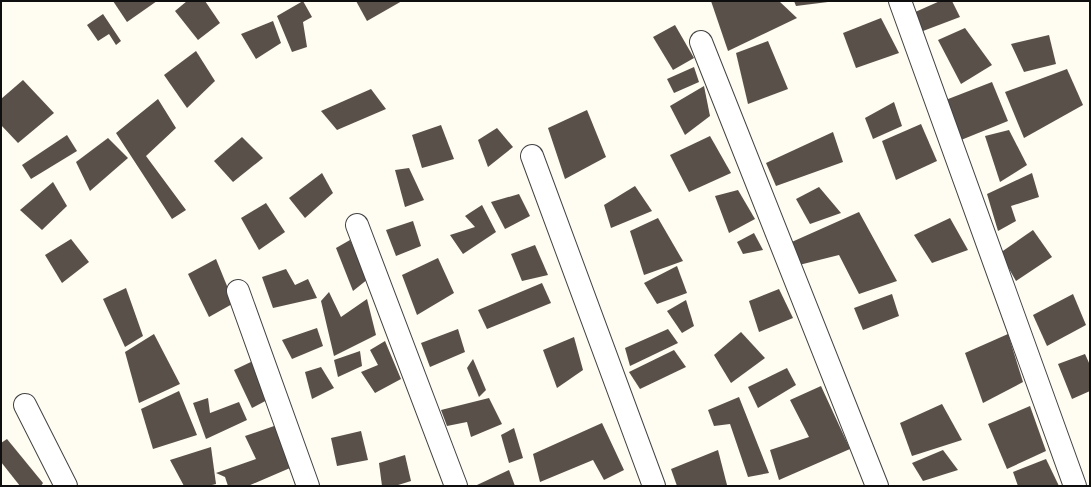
<svg xmlns="http://www.w3.org/2000/svg" width="1091" height="487" font-family="'Source Serif 4',serif">
  <style>
    .building { fill: #59504a }
    .lines { fill: none; stroke-linecap: round; stroke-linejoin: round }
    .street-casing { stroke: #424242; stroke-width: 24 }
    .street { stroke: #fff; stroke-width: 22 }
  </style>
  <rect width="100%" height="100%" fill="#fffcf2"/>
  <g class="building">
    <polygon points="113,1 157,1 127,22"/>
    <polygon points="187,1 205,1 220,23 198,40 175,11"/>
    <polygon points="303,1 312,17 303,22 307,47 292,52 277,16"/>
    <polygon points="356,1 402,1 367,21"/>
    <polygon points="711,1 779,1 797,18 728,51"/>
    <polygon points="794,1 828,1 828,2 796,6"/>
    <polygon points="940,1 952,1 960,17 923,31 913,13"/>
    <polygon points="103,14 121,41 116,45 109,34 98,41 87,25"/>
    <polygon points="881,18 899,53 856,68 843,33"/>
    <polygon points="273,21 281,43 256,59 241,34"/>
    <polygon points="675,25 694,58 673,70 653,37"/>
    <polygon points="965,28 992,65 961,84 938,40"/>
    <polygon points="1049,35 1056,64 1024,72 1011,44"/>
    <polygon points="768,41 788,89 748,104 736,53"/>
    <polygon points="196,51 215,81 187,108 164,75"/>
    <polygon points="694,67 699,82 674,93 667,79"/>
    <polygon points="1067,69 1083,105 1024,138 1005,92"/>
    <polygon points="23,80 54,113 18,143 1,125 1,99"/>
    <polygon points="992,82 1008,121 961,140 943,101"/>
    <polygon points="704,86 710,116 685,135 670,106"/>
    <polygon points="371,89 386,109 337,130 321,111"/>
    <polygon points="158,99 176,128 146,156 186,210 172,219 116,133"/>
    <polygon points="894,102 902,126 873,139 865,118"/>
    <polygon points="587,110 606,157 565,179 548,128"/>
    <polygon points="921,124 937,161 896,180 882,141"/>
    <polygon points="441,125 454,159 422,168 412,135"/>
    <polygon points="497,128 513,147 488,167 478,140"/>
    <polygon points="1009,130 1027,165 1000,182 985,136"/>
    <polygon points="833,132 843,162 776,186 766,163"/>
    <polygon points="67,135 77,151 31,179 22,165"/>
    <polygon points="710,136 731,173 689,192 670,155"/>
    <polygon points="242,137 263,158 233,182 214,161"/>
    <polygon points="108,138 128,158 90,191 76,162"/>
    <polygon points="409,168 424,200 405,207 395,170"/>
    <polygon points="322,173 333,193 305,218 289,198"/>
    <polygon points="1032,173 1039,197 1011,206 1016,221 998,231 987,194"/>
    <polygon points="53,182 67,206 42,230 20,210"/>
    <polygon points="635,186 652,211 611,228 604,205"/>
    <polygon points="819,187 841,213 810,224 796,199"/>
    <polygon points="738,190 755,219 729,233 715,196"/>
    <polygon points="519,194 530,216 505,229 491,202"/>
    <polygon points="266,203 285,232 259,250 241,218"/>
    <polygon points="482,205 496,232 463,254 450,235 475,227 465,216"/>
    <polygon points="859,212 897,281 859,294 839,255 795,266 785,245"/>
    <polygon points="658,218 683,261 644,275 630,231"/>
    <polygon points="950,218 968,250 932,263 914,235"/>
    <polygon points="413,221 421,246 396,256 386,230"/>
    <polygon points="1033,230 1052,257 1016,281 1000,253"/>
    <polygon points="754,233 763,250 743,254 737,242"/>
    <polygon points="71,239 89,262 62,283 45,255"/>
    <polygon points="350,240 368,279 353,291 336,248"/>
    <polygon points="535,245 548,275 522,281 511,254"/>
    <polygon points="438,258 454,293 417,315 402,275"/>
    <polygon points="216,259 234,303 209,317 188,274"/>
    <polygon points="677,266 687,293 657,304 644,283"/>
    <polygon points="286,269 295,285 308,279 317,298 273,308 262,277"/>
    <polygon points="542,283 551,303 487,329 478,310"/>
    <polygon points="126,288 143,336 125,347 103,299"/>
    <polygon points="779,289 793,318 759,332 749,301"/>
    <polygon points="329,292 341,317 367,299 376,335 334,356 321,301"/>
    <polygon points="892,294 899,316 863,330 854,308"/>
    <polygon points="1073,294 1086,325 1047,346 1033,315"/>
    <polygon points="686,300 694,326 682,333 667,311"/>
    <polygon points="317,328 323,346 292,359 282,340"/>
    <polygon points="458,329 465,352 430,367 421,343"/>
    <polygon points="668,329 678,343 630,366 625,348"/>
    <polygon points="741,332 765,358 731,383 714,355"/>
    <polygon points="154,334 180,384 139,403 125,352"/>
    <polygon points="1008,334 1023,382 983,403 965,353"/>
    <polygon points="574,337 583,370 557,388 543,350"/>
    <polygon points="385,341 401,379 375,393 361,372 378,365 370,350"/>
    <polygon points="674,350 686,367 640,389 629,372"/>
    <polygon points="360,351 362,366 338,377 334,360"/>
    <polygon points="1085,354 1090,365 1090,391 1072,399 1058,364"/>
    <polygon points="473,359 486,390 479,397 467,368"/>
    <polygon points="253,361 271,398 252,408 234,370"/>
    <polygon points="321,367 334,388 312,399 305,372"/>
    <polygon points="787,368 796,385 758,408 748,387"/>
    <polygon points="821,386 850,449 779,480 770,450 809,437 790,400"/>
    <polygon points="179,391 197,435 153,449 141,409"/>
    <polygon points="739,397 769,473 748,477 730,424 714,426 708,410"/>
    <polygon points="208,398 210,413 239,402 247,420 206,439 193,403"/>
    <polygon points="489,398 502,424 471,437 467,422 447,426 441,410"/>
    <polygon points="942,404 962,440 912,456 900,423"/>
    <polygon points="1030,406 1046,451 1007,469 988,424"/>
    <polygon points="602,423 624,470 604,480 593,460 540,482 533,454"/>
    <polygon points="277,425 290,468 248,486 228,486 225,477 216,473 256,459 245,436"/>
    <polygon points="514,428 523,458 509,463 501,435"/>
    <polygon points="361,431 368,460 337,466 331,438"/>
    <polygon points="7,439 43,483 41,486 20,486 1,462 1,443"/>
    <polygon points="211,447 216,484 208,486 184,486 170,460"/>
    <polygon points="718,450 727,485 677,486 671,469"/>
    <polygon points="943,450 958,470 923,481 912,463"/>
    <polygon points="405,455 411,481 395,486 382,486 379,463"/>
    <polygon points="1046,459 1059,486 1018,486 1013,472"/>
    <polygon points="509,470 515,486 478,486 477,485"/>
  </g>
  <g class="lines">
    <g class="street-casing">
      <g id="street">
        <polyline points="900,1 1075,486"/>
        <polyline points="701,42 877,486"/>
        <polyline points="532,156 654,486"/>
        <polyline points="357,225 456,486"/>
        <polyline points="238,291 308,486"/>
        <polyline points="25,405 66,486"/>
      </g>
    </g>
    <use href="#street" class="street"/>
  </g>
  <rect width="1091" height="487" fill="none" stroke="#0f0f0f" stroke-width="4"/>
</svg>
